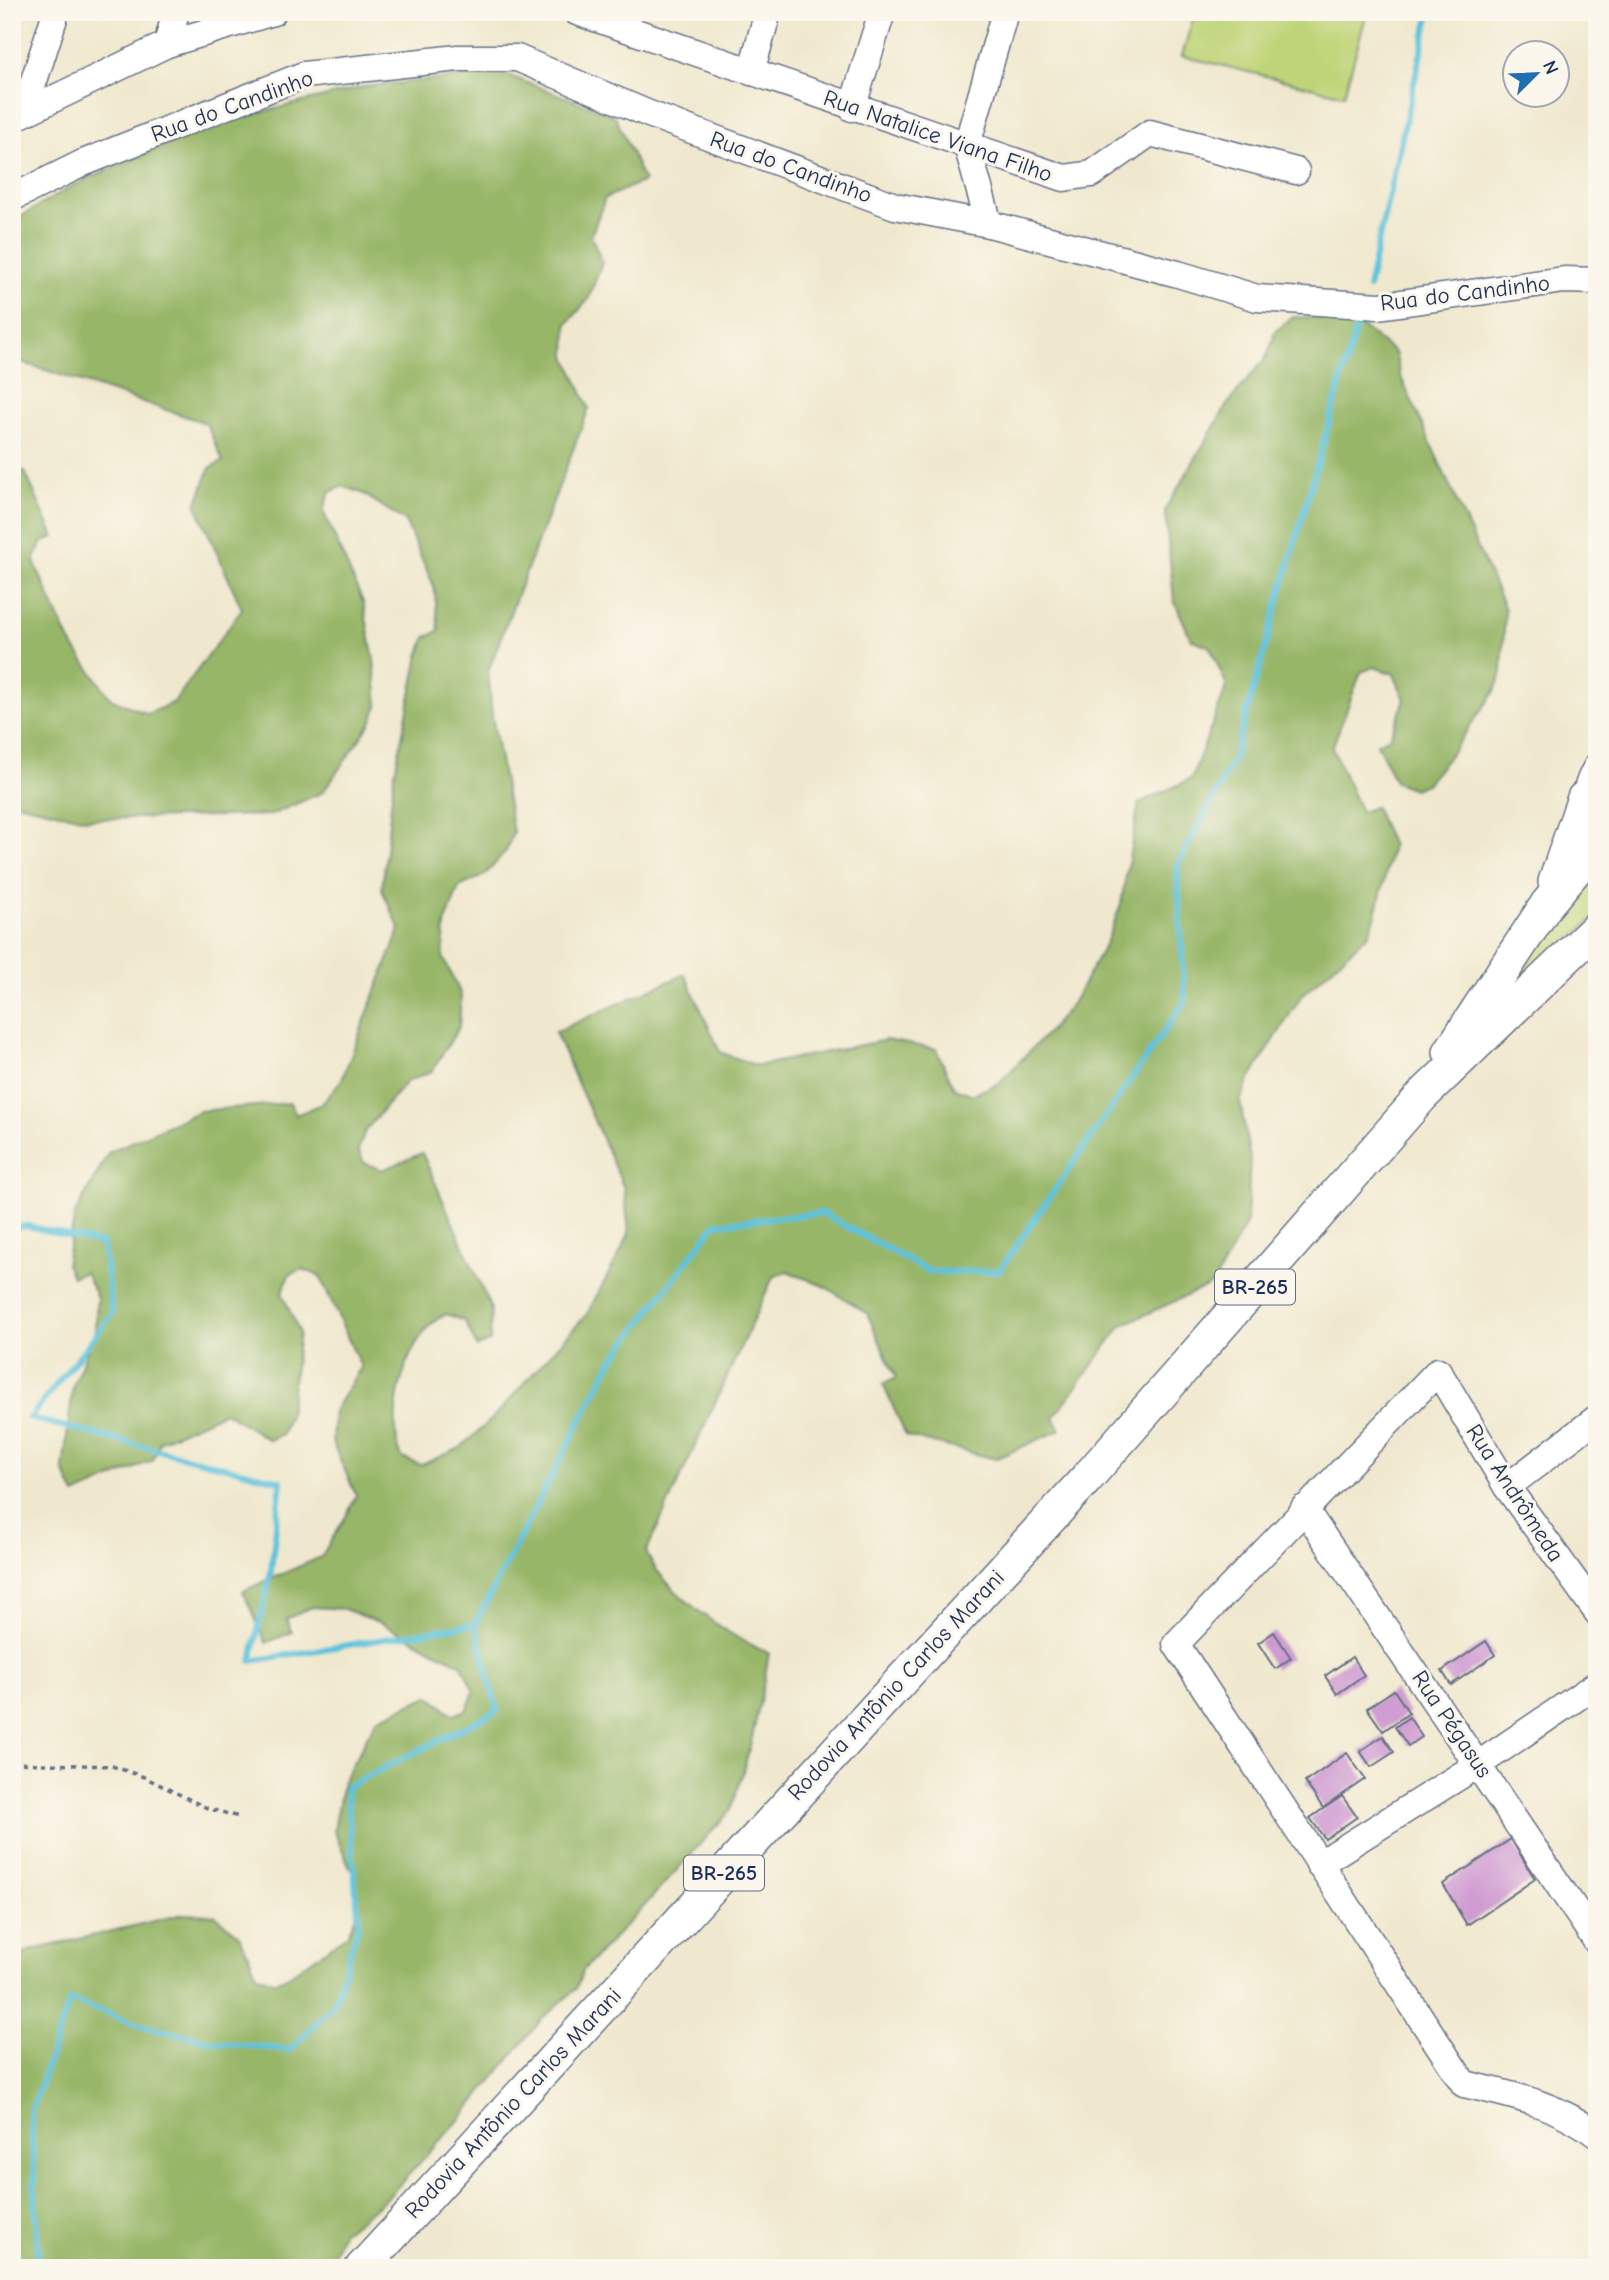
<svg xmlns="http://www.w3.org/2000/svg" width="1609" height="2280" font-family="'Comic Neue',sans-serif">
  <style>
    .green { fill: #bfd478; stroke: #6d826b; stroke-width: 2 }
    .forest { fill: #97b668; stroke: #597263; stroke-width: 2 }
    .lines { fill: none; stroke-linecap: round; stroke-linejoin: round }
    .stream { stroke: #5dc2db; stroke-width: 6 }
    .building { fill: #c98fce }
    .minor-casing { stroke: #667085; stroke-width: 29 }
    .major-casing { stroke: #667085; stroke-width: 36 }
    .path { stroke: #667085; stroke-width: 3.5; stroke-dasharray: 5 5; stroke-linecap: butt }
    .minor { stroke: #fff; stroke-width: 26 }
    .major { stroke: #fff; stroke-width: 33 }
    .labels { text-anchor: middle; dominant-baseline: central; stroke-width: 6; stroke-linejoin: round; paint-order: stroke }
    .shield { fill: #fbf7ec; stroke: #5e6b89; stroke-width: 2 }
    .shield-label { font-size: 21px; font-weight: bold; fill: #1b2f5e }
    .street-label { font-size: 23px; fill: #1b2f5e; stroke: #fbf7ec }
  </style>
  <rect width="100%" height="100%" fill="#fbf7ec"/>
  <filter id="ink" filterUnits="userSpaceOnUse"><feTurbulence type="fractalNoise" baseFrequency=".0143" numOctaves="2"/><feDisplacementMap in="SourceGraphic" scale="14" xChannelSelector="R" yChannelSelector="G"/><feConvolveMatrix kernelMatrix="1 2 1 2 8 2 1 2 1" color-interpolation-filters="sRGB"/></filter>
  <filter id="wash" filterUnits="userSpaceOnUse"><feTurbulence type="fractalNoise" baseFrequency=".00686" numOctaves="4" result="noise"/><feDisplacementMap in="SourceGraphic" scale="28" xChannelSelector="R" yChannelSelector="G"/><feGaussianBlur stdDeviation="1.57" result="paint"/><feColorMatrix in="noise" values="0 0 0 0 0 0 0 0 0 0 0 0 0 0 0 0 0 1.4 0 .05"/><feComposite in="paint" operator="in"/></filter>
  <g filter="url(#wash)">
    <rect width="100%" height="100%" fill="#f0e8ce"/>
    <g class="green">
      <polygon points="1195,12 1367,12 1344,95 1182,56"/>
      <polygon points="1587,877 1597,892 1597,915 1449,1057"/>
    </g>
    <path class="forest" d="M502,73L615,116L644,181L605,198L591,236L602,262L588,300L567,324L566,356L589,408L488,671L492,716L513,832L506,851L485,875L459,887L445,924L443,957L461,995L459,1027L432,1071L406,1082L365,1131L358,1150L364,1163L383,1170L422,1153L491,1309L490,1341L477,1347L465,1321L446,1314C405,1332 384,1419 402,1458L421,1465L460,1448L493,1418L587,1314L621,1251L629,1233L624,1188L555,1032L685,974L720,1052L757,1066L886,1040L936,1049L954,1088L973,1095L999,1083L1052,1028L1072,1004L1107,941L1121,904L1139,803L1191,779L1227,686L1210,647L1191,639L1174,600L1165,510L1227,405L1267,356L1274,337L1273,334L1292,317L1352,319L1395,353L1400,375L1505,609L1502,672L1495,691L1447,759L1426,784L1414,789L1395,782L1377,743L1390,737L1405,700L1394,674L1374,667L1361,672L1332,748L1361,812L1375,807L1392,846L1376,915L1369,934L1302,995L1248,1082L1240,1101L1250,1159L1247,1222L1213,1284L1122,1325L1054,1417L1060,1430L995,1459L906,1436L883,1384L896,1378L867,1313L824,1286L787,1271L773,1277L646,1552C663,1591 730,1638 769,1653C760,1706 749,1761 730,1811L636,1915L583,1970L576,1989L542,2019L461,2118L388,2197L342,2233L334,2252L321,2268H12V1959L29,1951L183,1914L215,1915L240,1936L257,1975L276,1982L289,1976L348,1934L356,1915L357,1883L334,1831L343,1781L377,1719L429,1696L454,1715L467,1710L474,1691L462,1665L381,1623L344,1609L312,1607L286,1619L292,1632L266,1643L243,1591L321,1557L348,1513L356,1495L332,1442L334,1411L361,1367L320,1276L302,1269L289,1275L282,1293L299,1332L289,1415L282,1434L269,1440L225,1412L160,1441L153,1460L75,1495L63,1469L73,1386L95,1330L97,1298L85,1272L72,1277L66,1264L75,1214L109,1152L200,1111L290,1103L296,1115L322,1104L342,1079L400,929L382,890L394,776L419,656L426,637L439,631L434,586L405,521L362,493L343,486L330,492L323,511L363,602L374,660L378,705L371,723L323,792L271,815L86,819L12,802V467L25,472L54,537L41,543L34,562L69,640L111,699L148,714L174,702L242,609L196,505L210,468L223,461L206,423L12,359V222L70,187L213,124L368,86Z"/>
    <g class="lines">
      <g class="stream">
        <polyline points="1368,288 1430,12"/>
        <polyline points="12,1227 28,1226 103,1244 112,1314 30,1418 281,1481 271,1571 251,1661 475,1624 610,1364 715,1224 822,1213 930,1272 999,1271 1185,1001 1177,866 1233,761 1358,321"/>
        <polyline points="32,2268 38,2253 31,2111 70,2000 142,2026 220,2043 290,2050 334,2004 359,1923 346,1787 497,1711 475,1624"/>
      </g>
    </g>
    <g id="blocks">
      <g class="building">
        <polygon points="1274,1632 1291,1658 1275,1669 1258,1643"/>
        <polygon points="1486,1641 1495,1655 1451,1685 1442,1671"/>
        <polygon points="1352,1657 1364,1675 1337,1694 1325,1676"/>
        <polygon points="1394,1690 1409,1713 1383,1731 1367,1708"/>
        <polygon points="1409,1717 1422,1737 1408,1746 1395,1727"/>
        <polygon points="1383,1736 1394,1752 1371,1767 1360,1751"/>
        <polygon points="1347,1753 1365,1779 1323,1808 1305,1782"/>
        <polygon points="1342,1796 1357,1817 1325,1839 1310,1818"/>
        <polygon points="1511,1839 1535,1879 1467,1925 1443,1884"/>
      </g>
    </g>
  </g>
  <g filter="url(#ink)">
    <use href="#blocks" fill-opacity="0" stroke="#667085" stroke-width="2"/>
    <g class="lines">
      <g class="minor-casing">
        <g id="minor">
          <polyline points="577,12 1064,178 1092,174 1150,133 1296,171"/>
          <polyline points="167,44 176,12"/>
          <polyline points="751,72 768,12"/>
          <polyline points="852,108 882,12"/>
          <polyline points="27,111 31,90 56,12"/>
          <polyline points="12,119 167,44 273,12"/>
          <polyline points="12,198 83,163 304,75 458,58 517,58 649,114 895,206 989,224 1178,274 1257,298 1379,306 1564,280 1597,281"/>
          <polyline points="989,224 967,145 1005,12"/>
          <path d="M1584,818C1584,798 1587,783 1597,766"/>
          <polyline points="1507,1487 1597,1418"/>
          <polyline points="1304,1508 1597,1942"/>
          <path d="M1597,1612L1507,1487L1438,1371L1176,1644L1464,2084C1512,2095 1558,2104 1597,2135"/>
          <polyline points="1319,1864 1479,1764 1597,1684"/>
        </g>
      </g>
      <g class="major-casing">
        <g id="major">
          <polyline points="1555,882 1584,798"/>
          <polyline points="1450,1052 1547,904 1597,844"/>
          <polyline points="362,2268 1087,1478 1423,1095 1597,928"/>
        </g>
      </g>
      <polyline class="path" points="12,1763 112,1766 144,1777 207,1808 239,1817"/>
      <use href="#minor" class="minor"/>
      <use href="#major" class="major"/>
    </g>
  </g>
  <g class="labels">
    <g class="shield">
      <rect x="1215" y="1269.5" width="80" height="35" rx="5"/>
      <rect x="684" y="1855.5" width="80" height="35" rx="5"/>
    </g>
    <g class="shield-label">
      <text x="1255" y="1287">BR-265</text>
      <text x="724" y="1873">BR-265</text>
    </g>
    <g class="street-label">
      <text transform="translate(232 106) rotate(-20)">Rua do Candinho</text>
      <text transform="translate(938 136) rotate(19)">Rua Natalice Viana Filho</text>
      <text transform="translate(791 167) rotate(20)">Rua do Candinho</text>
      <text transform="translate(1465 293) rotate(-7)">Rua do Candinho</text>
      <text transform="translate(1515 1493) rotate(57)">Rua Andrômeda</text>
      <text transform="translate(896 1685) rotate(-47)">Rodovia Antônio Carlos Marani</text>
      <text transform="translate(1452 1724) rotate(56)">Rua Pégasus</text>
      <text transform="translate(513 2103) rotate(-47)">Rodovia Antônio Carlos Marani</text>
    </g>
  </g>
  <rect width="1609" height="2280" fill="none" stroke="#fbf7ec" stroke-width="42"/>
  <g transform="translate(1536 74) rotate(66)"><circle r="33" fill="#fbf7ec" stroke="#a1a7b3" stroke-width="2"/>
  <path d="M0-5L12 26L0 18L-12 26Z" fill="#1f6fb2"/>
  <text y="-10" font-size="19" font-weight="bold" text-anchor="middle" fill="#1b2f5e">N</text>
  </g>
</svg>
